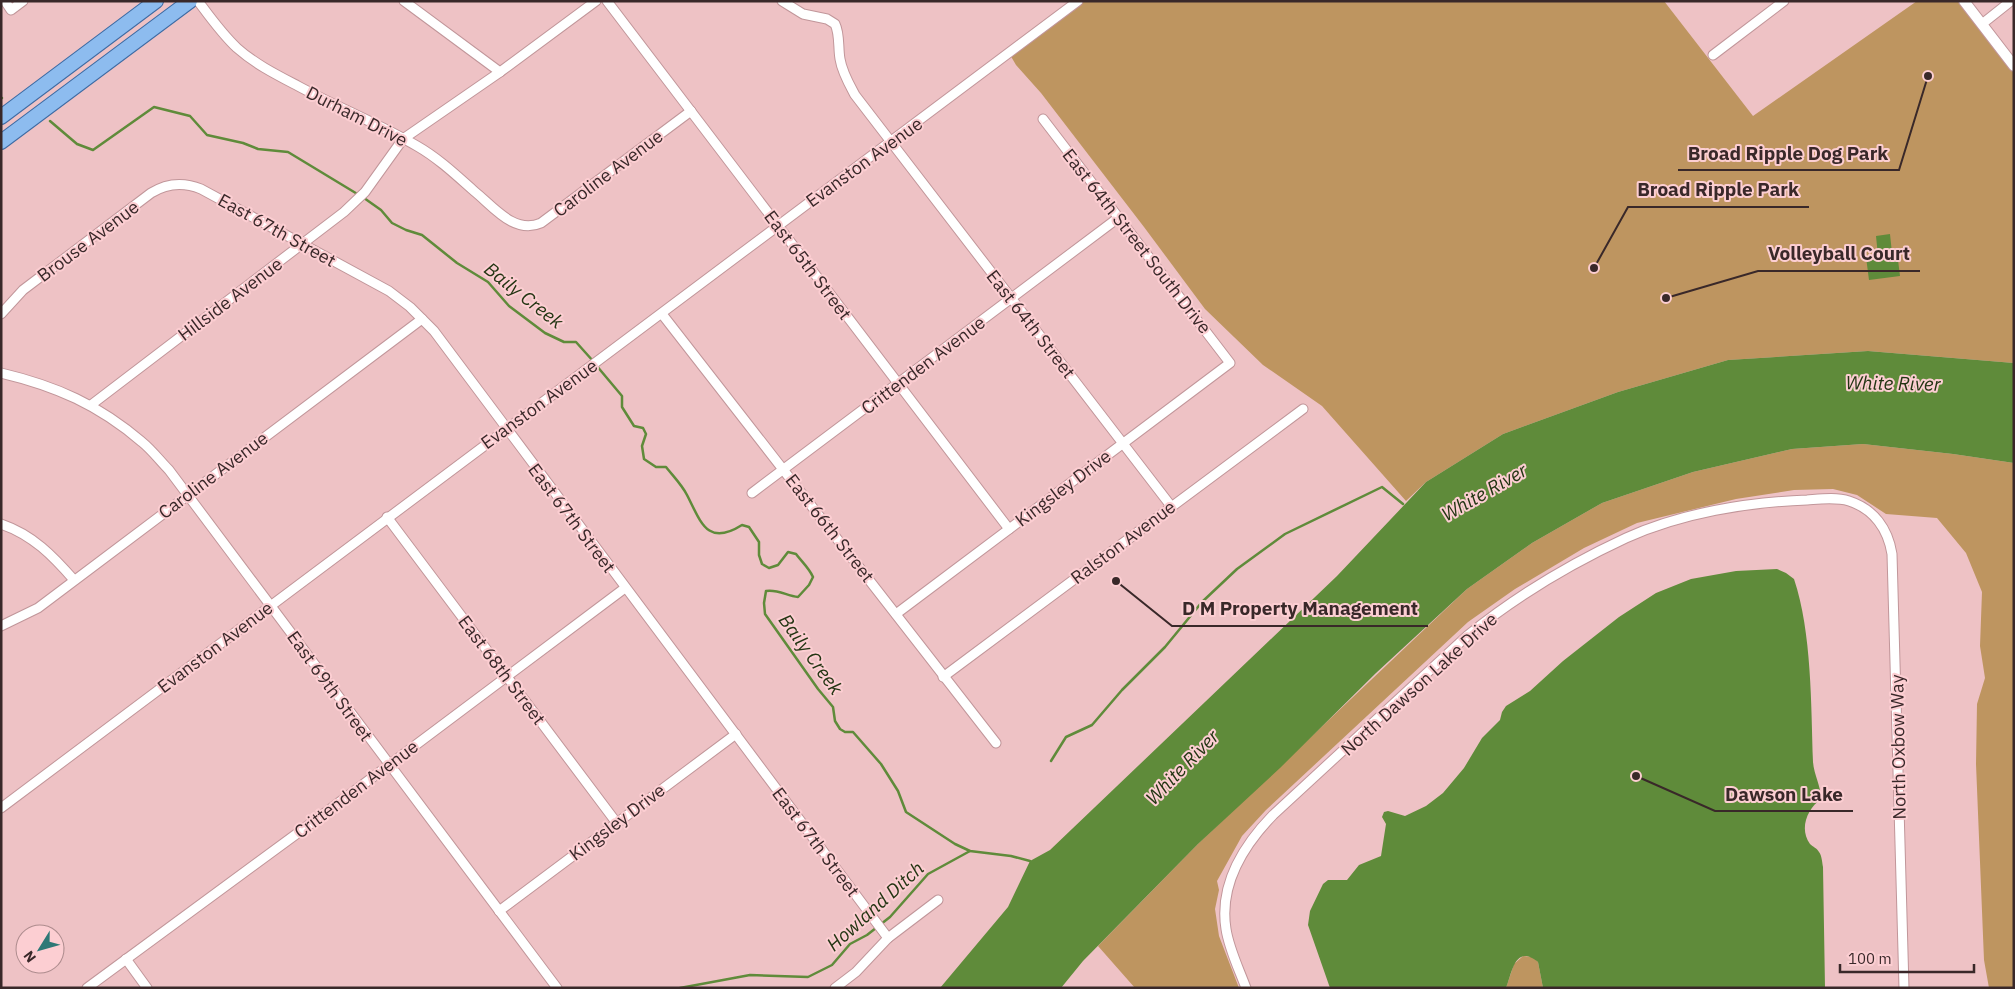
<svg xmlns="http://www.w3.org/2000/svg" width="2015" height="989" font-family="'IBM Plex Sans',sans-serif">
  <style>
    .green { fill: #be9560 }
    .water { fill: #5f8b3a }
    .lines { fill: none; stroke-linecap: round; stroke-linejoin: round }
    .stream { stroke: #5f8b3a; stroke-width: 2.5 }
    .minor-casing { stroke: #c1969a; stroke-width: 11 }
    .tertiary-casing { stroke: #c1969a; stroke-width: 12 }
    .primary-casing { stroke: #3e6ba3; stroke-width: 16 }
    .minor { stroke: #fff; stroke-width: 9 }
    .tertiary { stroke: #fff; stroke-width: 10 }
    .primary { stroke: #8dbcef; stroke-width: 14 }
    .labels { text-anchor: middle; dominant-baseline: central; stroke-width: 4; stroke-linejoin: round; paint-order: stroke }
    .street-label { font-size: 18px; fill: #392829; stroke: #fcced2 }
    .water-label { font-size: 19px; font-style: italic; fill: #233513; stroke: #fcced2 }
    .leader { fill: none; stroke: #392829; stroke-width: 2 }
    .callout-dot { fill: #392829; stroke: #fcced2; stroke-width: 2 }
    .callout-label { font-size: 19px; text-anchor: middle; font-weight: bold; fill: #392829; stroke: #fcced2; stroke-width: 4; stroke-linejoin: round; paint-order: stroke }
  </style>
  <rect width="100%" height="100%" fill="#eec2c5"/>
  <g class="green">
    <polygon points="1077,1 1664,1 1753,116 1917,1 1964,1 2014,66 2014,363 1868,351 1728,360 1618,392 1503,434 1426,482 1406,501 1322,406 1263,365 1205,309 1144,227 1041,93 1016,65 1009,53"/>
    <polygon points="1863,444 1953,454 2014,463 2014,988 1989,988 1984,960 1976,764 1977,704 1985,678 1980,646 1982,592 1966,553 1937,518 1886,514 1857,495 1833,489 1794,490 1736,499 1637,523 1584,548 1515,589 1468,622 1266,810 1242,836 1217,881 1219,890 1215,909 1219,936 1239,988 1135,988 1098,946 1198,844 1467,589 1532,543 1602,503 1693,472 1792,449"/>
    <polygon points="1523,956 1533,957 1538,962 1543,988 1506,988 1514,964"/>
  </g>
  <g class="water">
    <polygon points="1890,234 1892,253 1897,252 1900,276 1869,280 1866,257 1878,256 1876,236"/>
    <polygon points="1868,351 2014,363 2014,463 1953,454 1863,444 1792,449 1693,472 1602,503 1532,543 1467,589 1376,673 1280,768 1198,844 1083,961 1061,988 940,988 1008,907 1030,861 1050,850 1337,576 1426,482 1503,434 1618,392 1728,360"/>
    <path d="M1777,569L1786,573L1794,579C1812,633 1811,705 1813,762C1814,775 1821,786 1821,799C1807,809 1799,829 1810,844C1813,847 1817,848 1819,852C1822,856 1822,862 1823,867L1825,988H1543L1538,962C1515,943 1512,973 1506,988H1330L1308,925L1310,911L1323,884L1328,880H1347L1359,865L1381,856L1386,824L1382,817L1384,812L1388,811L1405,816L1426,806L1443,793L1464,768L1482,738L1500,720L1502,712L1506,706L1530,691L1563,661L1619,617L1656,593L1691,579L1736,571Z"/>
  </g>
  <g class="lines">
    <g class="stream">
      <polyline points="1,98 2,98"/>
      <polyline points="50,121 77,144 93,150 154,107 190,116 207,135 243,143 258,149 288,152 359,195"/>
      <polyline points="364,198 381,210 392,223 406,230 422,235 457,263 488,282 509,306 545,333 564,342 576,342 593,361"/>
      <path d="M596,365L622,396V407L634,426L643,428L646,434L642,446L644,459L656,467H666C673,476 682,485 687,495C701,522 707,547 742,525L749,527L759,542V555L762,564L769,568L778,565L788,552L796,554C802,562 809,568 813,577L809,585L798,597C787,596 778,589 766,591L764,603L765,614L818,689L833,707L835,721L840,729L845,732H853L881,764L898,791L906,812L955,844L970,851L1011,856L1030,861"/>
      <polyline points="1051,761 1066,737 1092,725 1122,690 1165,647 1202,602 1237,569 1285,534 1382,487 1403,504"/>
      <polyline points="680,988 750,975 808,977 832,965 850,944 867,935 890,917 928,874 970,851"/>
    </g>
    <g class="minor-casing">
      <g id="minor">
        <polyline points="5,1 11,10 23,1"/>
        <path d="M198,1C210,17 222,34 237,48C255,64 277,75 298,86C337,107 379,124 417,146C438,158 456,175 474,191C493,206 514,235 541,223L691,111"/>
        <polyline points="404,1 500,72"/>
        <polyline points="607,1 1009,529"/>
        <path d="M782,1L803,14L827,19L835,24C840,34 838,48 840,59C842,72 849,84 855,95L1171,506"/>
        <polyline points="1982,24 2011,1"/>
        <polyline points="1713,55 1784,1"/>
        <path d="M1,314L23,290L151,193C167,183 184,182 201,189L389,291L410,307L434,331L888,938"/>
        <polyline points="662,314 996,743"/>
        <path d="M1,373C56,386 99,405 142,442C152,450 160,461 169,470L557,988"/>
        <polyline points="91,405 344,212 365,192 403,139 500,72 596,1"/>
        <polyline points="752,493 1118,218"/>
        <polyline points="387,517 616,822"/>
        <path d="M1,524C33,535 53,556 74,580"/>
        <polyline points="896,614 1230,363 1043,119"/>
        <polyline points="1,626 38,608 422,319"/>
        <polyline points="943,677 1303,409"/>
        <polyline points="1,808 1078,1"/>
        <polyline points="499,911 736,734"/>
        <polyline points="126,959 147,988"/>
        <polyline points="87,988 329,810 625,588"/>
        <polyline points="835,988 856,972 888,938 938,900"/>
        <path d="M1246,988C1239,969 1229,949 1226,929C1219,885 1244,845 1273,815L1467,636C1515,597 1570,564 1626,538C1681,513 1748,502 1807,500C1821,499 1836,497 1849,501C1874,509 1888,529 1892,554L1904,988"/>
      </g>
    </g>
    <g class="tertiary-casing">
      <polyline id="tertiary" points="1964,1 2014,66"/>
    </g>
    <g class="primary-casing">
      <g id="primary">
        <polyline points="1,117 156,1"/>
        <polyline points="1,142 190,1"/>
      </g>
    </g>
    <use href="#minor" class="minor"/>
    <use href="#tertiary" class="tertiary"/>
    <use href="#primary" class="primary"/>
  </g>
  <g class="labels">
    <g class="street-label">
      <text transform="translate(357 116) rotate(27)">Durham Drive</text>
      <text transform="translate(864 162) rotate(-36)">Evanston Avenue</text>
      <text transform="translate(608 173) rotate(-37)">Caroline Avenue</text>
      <text transform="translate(277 230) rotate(29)">East 67th Street</text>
      <text transform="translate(88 241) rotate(-37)">Brouse Avenue</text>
      <text transform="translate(1137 241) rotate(52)">East 64th Street South Drive</text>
      <text transform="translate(808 265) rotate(53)">East 65th Street</text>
      <text transform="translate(230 299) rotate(-37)">Hillside Avenue</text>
      <text transform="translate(1031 324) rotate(52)">East 64th Street</text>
      <text transform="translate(923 365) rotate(-37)">Crittenden Avenue</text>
      <text transform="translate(539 404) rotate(-36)">Evanston Avenue</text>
      <text transform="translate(213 475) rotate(-37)">Caroline Avenue</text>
      <text transform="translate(1063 488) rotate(-37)">Kingsley Drive</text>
      <text transform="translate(572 518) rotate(53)">East 67th Street</text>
      <text transform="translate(830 528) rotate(52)">East 66th Street</text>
      <text transform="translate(1123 542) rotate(-37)">Ralston Avenue</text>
      <text transform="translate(215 647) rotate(-37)">Evanston Avenue</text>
      <text transform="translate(502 670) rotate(53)">East 68th Street</text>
      <text transform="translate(1419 684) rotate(-42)">North Dawson Lake Drive</text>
      <text transform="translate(330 686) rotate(54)">East 69th Street</text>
      <text transform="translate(1898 747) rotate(-91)">North Oxbow Way</text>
      <text transform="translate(356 789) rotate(-37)">Crittenden Avenue</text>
      <text transform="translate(617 822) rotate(-37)">Kingsley Drive</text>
      <text transform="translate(816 842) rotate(53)">East 67th Street</text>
    </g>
    <g class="water-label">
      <text transform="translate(524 295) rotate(38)">Baily Creek</text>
      <text transform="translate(1893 383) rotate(1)">White River</text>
      <text transform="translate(1484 492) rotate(-30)">White River</text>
      <text transform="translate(811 654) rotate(54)">Baily Creek</text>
      <text transform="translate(1182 767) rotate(-46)">White River</text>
      <text transform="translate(875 906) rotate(-42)">Howland Ditch</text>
    </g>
  </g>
  <path class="leader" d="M1928 76L1899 170H1678M1594 268L1628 207H1809M1666 298L1758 271H1920M1116 581L1172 626H1428M1636 776L1715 811H1853"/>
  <g class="callout-dot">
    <circle cx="1928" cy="76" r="5"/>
    <circle cx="1594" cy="268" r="5"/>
    <circle cx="1666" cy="298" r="5"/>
    <circle cx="1116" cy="581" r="5"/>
    <circle cx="1636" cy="776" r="5"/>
  </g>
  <g class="callout-label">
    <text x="1788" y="160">Broad Ripple Dog Park</text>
    <text x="1718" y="196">Broad Ripple Park</text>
    <text x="1839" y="260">Volleyball Court</text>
    <text x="1300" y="615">D M Property Management</text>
    <text x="1784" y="801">Dawson Lake</text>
  </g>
  <rect width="2015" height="989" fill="none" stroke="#392829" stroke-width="5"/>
  <g transform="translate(40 949) rotate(233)"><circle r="24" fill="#fcced2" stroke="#ae8c8e"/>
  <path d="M0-4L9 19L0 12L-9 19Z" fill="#2e7876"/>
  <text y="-8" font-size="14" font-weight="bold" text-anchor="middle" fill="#392829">N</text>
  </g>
  <path d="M1840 964v8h134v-8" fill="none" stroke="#392829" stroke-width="2.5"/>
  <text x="1848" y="964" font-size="15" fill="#392829" stroke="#fcced2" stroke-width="4" paint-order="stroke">100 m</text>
</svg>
